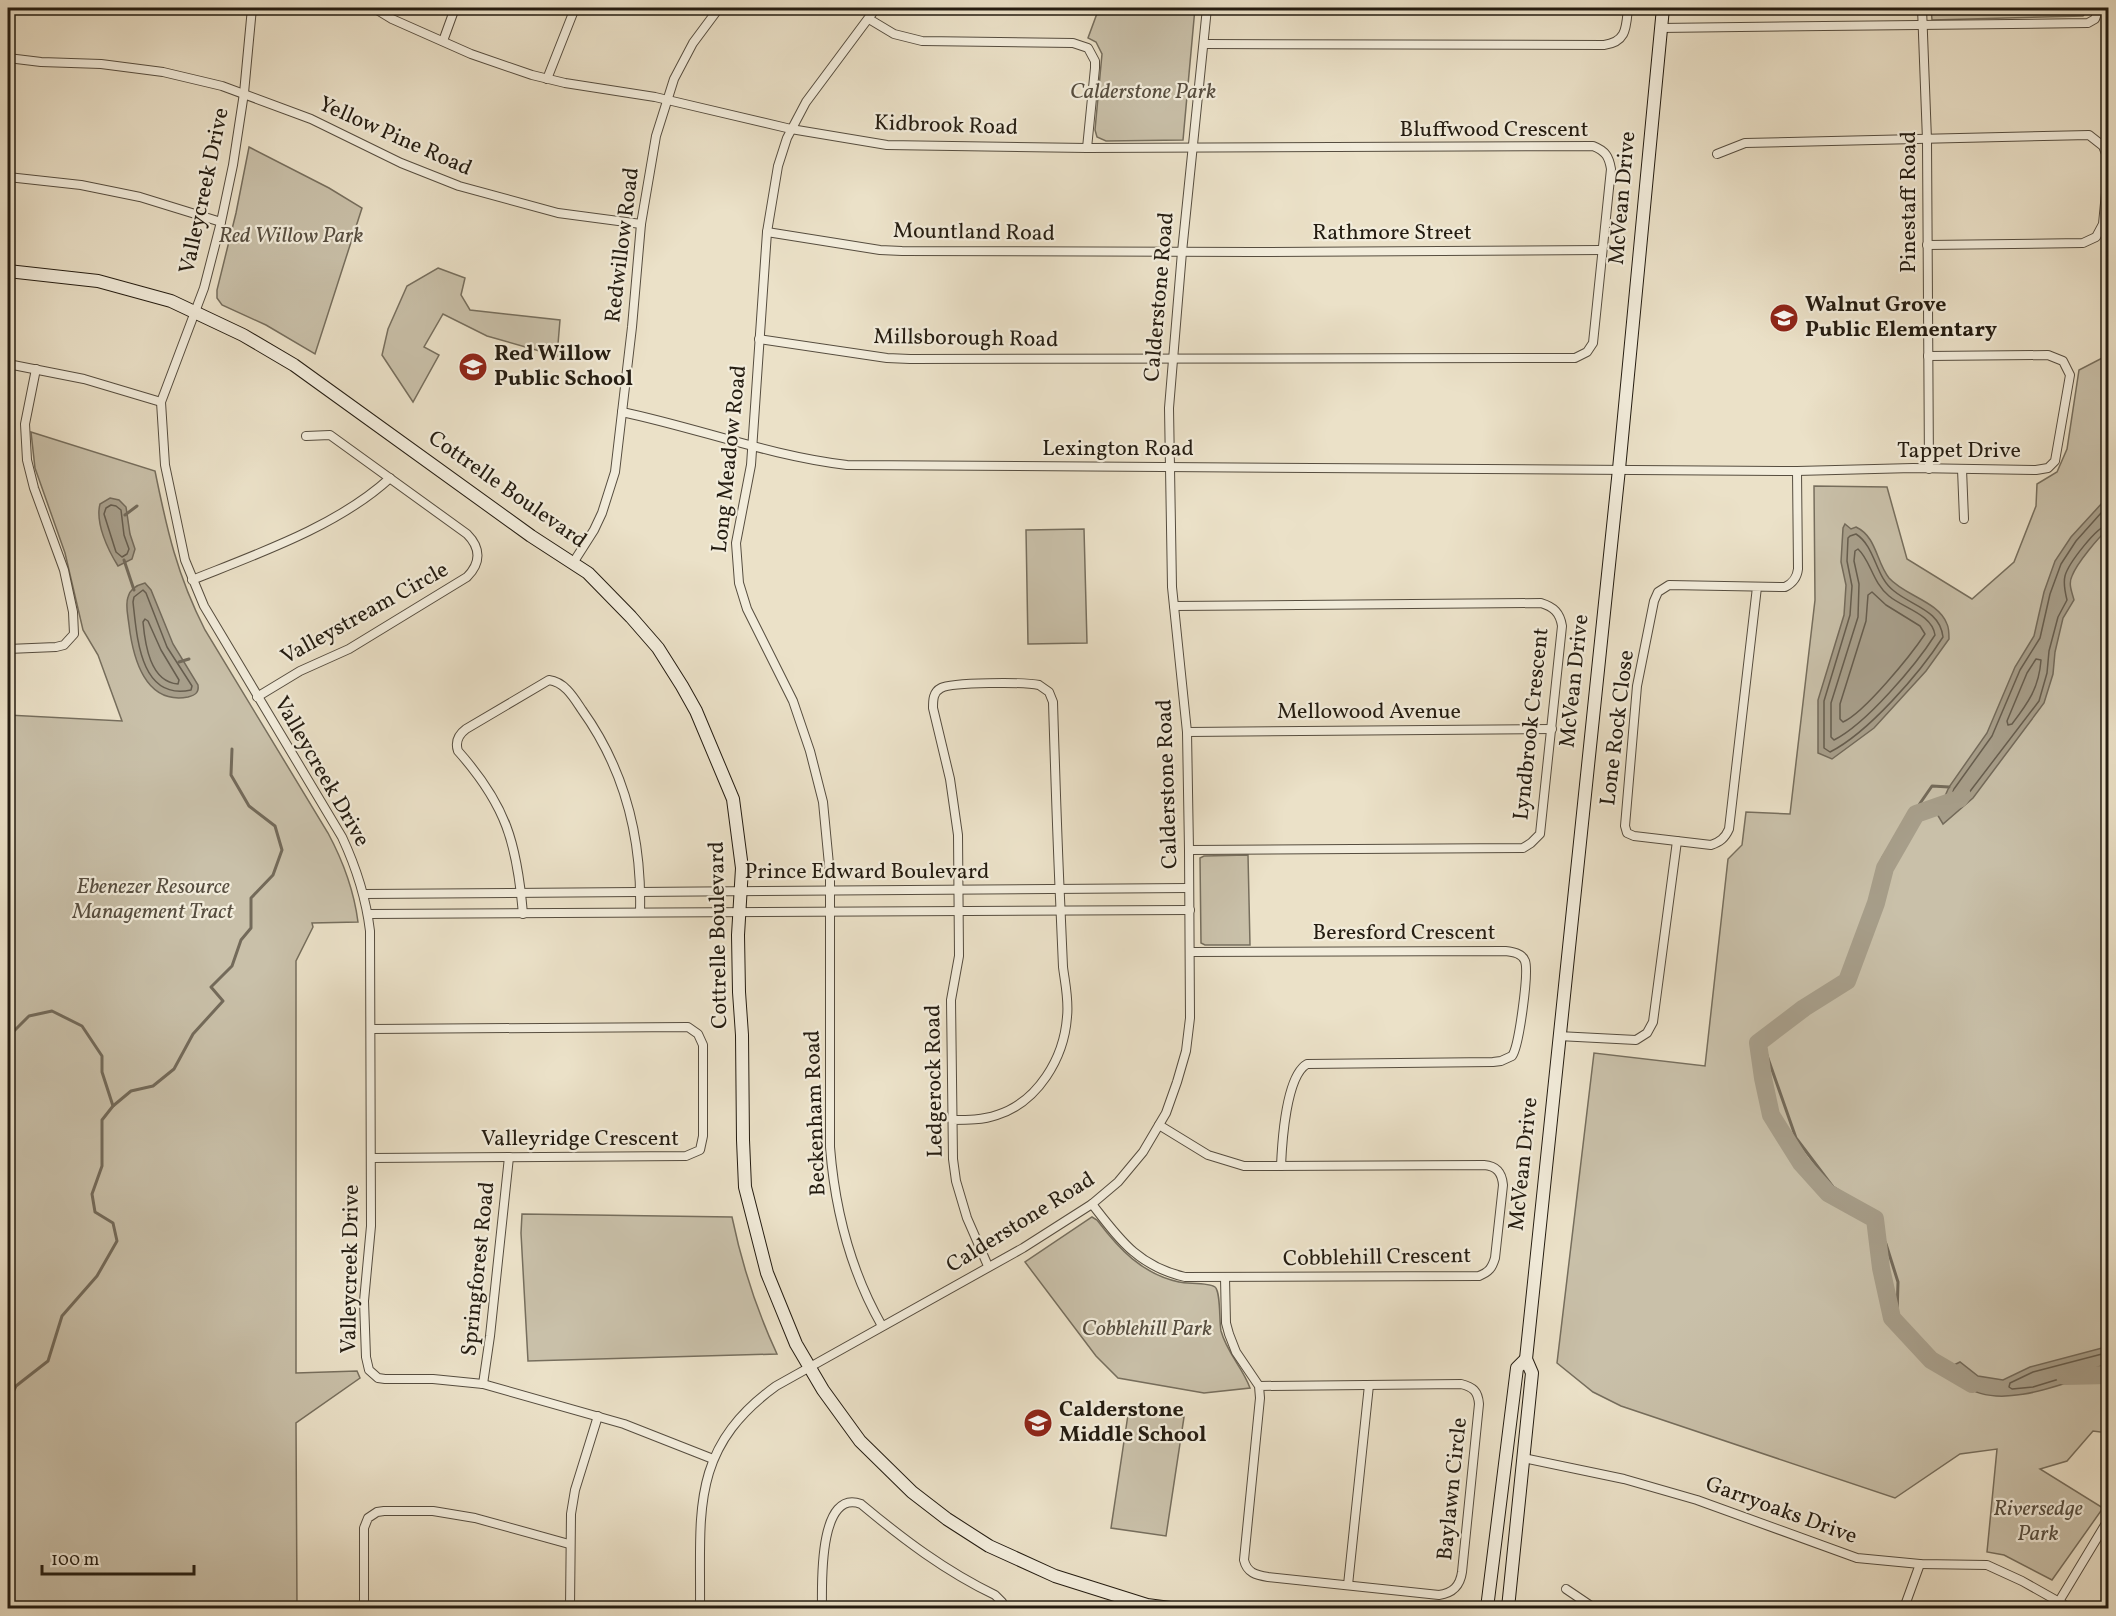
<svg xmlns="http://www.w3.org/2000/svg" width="2116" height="1616" font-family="Vollkorn,serif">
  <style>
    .green { fill: #c9c0a9; stroke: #766e5d; stroke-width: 1.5 }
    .water { fill: #a79e8a; stroke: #736a5a; stroke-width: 1.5 }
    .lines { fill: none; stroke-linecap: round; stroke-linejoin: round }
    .shore { stroke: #665d4e; stroke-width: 1.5 }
    .stream { stroke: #736a5a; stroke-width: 3 }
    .river { stroke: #a79e8a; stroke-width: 18 }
    .minor-casing { stroke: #564d3f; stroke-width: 10 }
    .secondary-casing { stroke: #241c11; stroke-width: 14 }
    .minor { stroke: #f2ecdb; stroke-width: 8 }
    .secondary { stroke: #f2ecdb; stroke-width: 12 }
    .labels { text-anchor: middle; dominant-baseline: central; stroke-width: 4.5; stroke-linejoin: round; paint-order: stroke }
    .park-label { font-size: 22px; font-style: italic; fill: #564d3f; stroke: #f2ecdb }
    .street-label { font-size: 22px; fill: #241c11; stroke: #f2ecdb }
    .poi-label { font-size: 22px; font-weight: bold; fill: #241c11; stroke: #f2ecdb; text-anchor: start }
  </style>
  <rect width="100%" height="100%" fill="#ebe1c8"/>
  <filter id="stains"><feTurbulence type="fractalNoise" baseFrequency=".00333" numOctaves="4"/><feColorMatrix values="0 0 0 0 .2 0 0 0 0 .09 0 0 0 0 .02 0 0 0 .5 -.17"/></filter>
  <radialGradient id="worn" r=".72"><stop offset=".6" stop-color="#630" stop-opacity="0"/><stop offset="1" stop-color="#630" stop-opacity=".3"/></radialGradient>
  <g class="green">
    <polygon points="1099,8 1195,8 1183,140 1106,141 1097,137 1095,130 1102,54 1096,42 1088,38"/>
    <polygon points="1931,8 2090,8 2083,16 1932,20"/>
    <polygon points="249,147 329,188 362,208 315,354 266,325 222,305 217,298 217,290 236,213"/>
    <polygon points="438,268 465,278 461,295 470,310 560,320 557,356 487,336 443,314 424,347 439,355 413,402 382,355 388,329 407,286"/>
    <polygon points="2108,355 2108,1433 2093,1431 2067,1461 2040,1469 2103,1508 2052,1580 2004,1555 1987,1552 1997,1449 1960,1454 1895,1498 1621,1406 1593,1392 1557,1363 1594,1053 1705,1066 1728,859 1742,845 1746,812 1790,814 1815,600 1814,486 1887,487 1907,559 1972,599 2014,562 2036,506 2037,484 2057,472 2067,449 2079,370"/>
    <path d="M31,432L155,471C167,530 177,575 205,630L328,833C343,861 354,891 358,922L312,923L313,927L296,961V1373L357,1371L360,1378L296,1423L297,1608H8V715L122,721L98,655L83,630L65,553L35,468Z"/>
    <polygon points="1084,529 1087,643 1028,644 1026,530"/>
    <polygon points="1248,855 1250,945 1205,945 1201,943 1200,858 1204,856"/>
    <path d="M522,1214L732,1217C742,1265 756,1309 777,1354L528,1361L521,1233Z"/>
    <path d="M1092,1217L1097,1220C1119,1249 1142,1274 1179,1282C1187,1284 1209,1282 1215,1287C1221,1292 1219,1322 1221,1331C1227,1353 1243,1368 1250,1388L1204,1393L1118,1378L1096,1356L1025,1262Z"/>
    <polygon points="1129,1408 1184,1417 1166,1536 1111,1528"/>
  </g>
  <g class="water">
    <path d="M110,498L119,500L126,507L130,534L135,549L132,559L118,566C108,550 95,523 100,504Z"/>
    <path d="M2103,502L2108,510V529C2098,538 2077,563 2072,576C2068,584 2072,592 2074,600L2063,618L2055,652L2053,674L2044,703L1973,798L1943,824L1937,814L1949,787L1987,733L2015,667L2034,636L2044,592L2055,561L2071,537Z"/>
    <path d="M1845,524L1851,529L1856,527C1877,537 1876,562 1889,578C1905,596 1938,601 1947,624C1949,628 1949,634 1949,639L1926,671L1874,728L1832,759L1818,753V700L1844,615L1846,585L1841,562L1843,528Z"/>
    <path d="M145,583L151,590L173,644L198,685C199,692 196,695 188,697C145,705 133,658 129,625C128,616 125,605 128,597C130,589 137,585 145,583Z"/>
    <path d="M2102,1348L2108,1349V1369C2070,1381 1999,1413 1964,1385C1957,1379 1953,1376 1950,1367L1960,1362L1978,1376L2003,1380L2030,1367Z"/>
  </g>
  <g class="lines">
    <g class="shore">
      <polygon points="111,505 116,506 121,510 124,535 129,549 127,554 122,557 116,552 104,514 106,508"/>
      <path d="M2108,512L2101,513L2076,541L2061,564L2050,594L2040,638L2020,670L1992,736L1954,789L1948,805L1949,808H1952L1968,794L2039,701L2047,673L2049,651L2058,617L2067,600C2065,592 2063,584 2065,576C2068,564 2097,526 2108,525"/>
      <path d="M1856,534C1876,547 1875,577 1894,591C1912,606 1940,610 1943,637C1920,673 1868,733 1830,752L1824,748V701L1850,615L1852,586L1847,561L1848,538L1850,536Z"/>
      <path d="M1858,549C1871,561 1872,582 1889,596C1903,608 1932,614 1935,635C1916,665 1866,724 1834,740L1831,737V703L1858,617L1859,584L1854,561L1855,551Z"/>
      <path d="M143,590L146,593L167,647L192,686L191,690C140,701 137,637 133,602L134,597Z"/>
      <path d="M1872,592L1886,605L1920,626L1925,634C1911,655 1864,713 1843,722L1840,719V704L1866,621L1868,595Z"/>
      <path d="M145,619L148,621L161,650L179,680L178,684C150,682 145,644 143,622Z"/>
      <path d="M2036,659L2041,660C2039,688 2028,703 2012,724L2008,725L2007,721L2027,673Z"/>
      <polyline points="2108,1354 2102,1354 2033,1372 2010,1383 2009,1387 2012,1389 2033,1387 2108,1364"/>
    </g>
    <g class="stream">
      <polyline points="125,515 137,506"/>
      <polyline points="124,560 134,590"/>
      <polyline points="179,662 189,659"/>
      <polyline points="1949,787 1932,786 1883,857 1880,900 1868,943 1852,971 1824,996 1788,1015 1770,1032 1764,1047 1796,1138 1833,1187 1868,1210 1886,1244 1898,1282 1897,1317 1906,1329 1950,1367"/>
      <polyline points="8,1037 29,1016 52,1011 82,1026 102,1056 102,1072 113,1106"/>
      <polyline points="8,1402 16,1386 48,1361 62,1316 97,1276 117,1241 113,1223 95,1212 92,1194 102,1166 102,1120 113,1106 131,1091 153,1086 174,1069 193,1034 223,1001 211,987 232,966 241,940 251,928 251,898 273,875 282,850 275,826 249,806 231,775 232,749"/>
    </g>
    <g class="river">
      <polyline points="1962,795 1959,799 1916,814 1885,868 1876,903 1847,981 1804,1008 1758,1043 1763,1078 1771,1115 1801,1163 1828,1193 1875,1219 1881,1268 1892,1318 1931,1360 1972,1384"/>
      <polyline points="2065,1376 2108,1375"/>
    </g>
    <g class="minor-casing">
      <g id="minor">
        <path d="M252,8L244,93L233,165L221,222L204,288L161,402L165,465L185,560L204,606L342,837C356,867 366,898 370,931L371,1226L364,1301L366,1357L369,1370L378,1378L385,1379H433L483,1384L624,1424L713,1459"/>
        <path d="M374,8L392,19L471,54L532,75L565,83L655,97L791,129L887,145L1087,148L1593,146C1606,151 1609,157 1611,169L1593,343L1587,352L1575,358L910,359L887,358L759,339"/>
        <path d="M876,8L806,102L787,138L778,166L767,232L751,465L736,543L739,583L747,609L793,701L810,751L823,802L830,875V1147C835,1210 850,1270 882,1326"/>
        <polyline points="1922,8 1927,140 1929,469"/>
        <polyline points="869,19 894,34 922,41 1073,43 1088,48 1095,61 1095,68 1087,148"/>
        <polyline points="1660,28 2088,23 2095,19 2099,8"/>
        <polyline points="443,41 455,8"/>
        <path d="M1204,44L1604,45C1627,42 1626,27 1628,8"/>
        <polyline points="8,58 41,62 101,64 163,72 222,86 311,119 401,163 459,186 558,213 641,224"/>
        <polyline points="547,79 575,8"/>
        <polyline points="1717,154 1745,143 2089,135 2103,146 2108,159"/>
        <polyline points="8,177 81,185 140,197 221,222"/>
        <polyline points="767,232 880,250 902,251 1253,252 1602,250"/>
        <polyline points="1927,245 2083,243 2096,237 2103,224 2108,172"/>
        <polyline points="8,364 84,379 161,402"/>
        <path d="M622,412C698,428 770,456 847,465L1797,471L1913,468L2036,470L2048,468L2055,461L2070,375L2063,361L2048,355L1928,356"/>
        <polyline points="1962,469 1964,519"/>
        <polyline points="573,563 594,530 602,513 615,472 632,327 641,224 656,136 674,79 693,43 719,8"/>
        <path d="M192,580C257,554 338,526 390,478"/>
        <path d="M1757,587L1729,829C1725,838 1720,842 1711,845L1634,836L1627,833L1625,826L1637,686L1654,601L1658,592L1669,585L1785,587C1793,583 1797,578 1798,569L1797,471"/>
        <path d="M1174,606L1541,603C1554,607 1560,613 1562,626L1540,834L1531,843L1523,848L1189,850"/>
        <polyline points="8,649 56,647 64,645 74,634 73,612 64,570 34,488 27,460 25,424 36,369"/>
        <path d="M257,697L300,671L349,649L467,577C481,563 481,548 467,534L330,435L306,436"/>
        <polyline points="1187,732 1552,729"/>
        <polyline points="364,894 1189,888"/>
        <polyline points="368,914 1190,910"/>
        <path d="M523,914C517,843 506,805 458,751C455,742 458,735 466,729L549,680C565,682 574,698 582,710C625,770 642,839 640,912"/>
        <path d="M1190,952L1505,951C1513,952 1522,953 1525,961C1529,972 1519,1047 1512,1056L1501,1061L1493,1062L1307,1064C1286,1076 1282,1143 1281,1166"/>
        <polyline points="371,1029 688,1027 698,1034 703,1045 703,1136 700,1150 686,1156 371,1158"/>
        <polyline points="1558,1036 1636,1040 1647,1033 1653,1022 1677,841"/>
        <path d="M952,1120C967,1120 983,1120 997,1115C1038,1102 1064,1058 1067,1017C1069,1000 1065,983 1063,967C1062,944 1061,921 1060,898C1057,833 1055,768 1053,702L1049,692L1039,685C1025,682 952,682 941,688C933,692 933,700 933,708L950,779L958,835L959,956L951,1000L953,1159L956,1181L967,1218L988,1266"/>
        <path d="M1092,1204C1120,1240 1138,1266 1185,1277L1479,1276C1489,1272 1492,1268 1495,1258L1503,1185C1502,1173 1497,1166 1484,1165L1244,1166L1208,1155L1159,1125"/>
        <path d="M1225,1278L1226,1323L1229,1334L1236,1352L1259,1386L1260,1398L1244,1560C1247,1573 1256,1575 1268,1577L1439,1595C1453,1593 1460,1586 1462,1572L1479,1404C1478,1391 1473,1387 1461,1384L1259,1386"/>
        <polyline points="483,1384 490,1336 509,1157"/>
        <polyline points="1523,1458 1624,1479 1697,1500 1857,1558 1920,1564 1987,1565 2022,1581 2070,1608"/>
        <polyline points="1348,1585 1369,1385"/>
        <polyline points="1566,1589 1594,1608"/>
        <polyline points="364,1608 364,1528 368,1518 377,1512 384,1511 433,1511 475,1518 569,1544"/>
        <polyline points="570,1608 571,1514 575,1490 598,1416"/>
        <path d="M700,1608C701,1513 689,1449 776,1386L1023,1248L1092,1204L1118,1182L1143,1152L1166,1113L1177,1082L1186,1051L1190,1018L1189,850L1187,732L1172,587L1169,408L1182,252L1207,8"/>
        <path d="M822,1608C822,1587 818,1488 861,1504C903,1539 945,1571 995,1595L1002,1602L1005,1608"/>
        <polyline points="1904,1608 1920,1564"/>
        <polyline points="2055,1608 2108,1520"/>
      </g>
    </g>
    <g class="secondary-casing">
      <g id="secondary">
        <polyline points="8,271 98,281 171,301 243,335 294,365 531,536 588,573 631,617 658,648 682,686 696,711 733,799 742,868 738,935 739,992 742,1035 743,1140 745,1187 767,1273 796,1344 823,1390 860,1441 912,1492 947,1519 989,1546 1055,1576 1147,1605 1170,1608"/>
        <polyline points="1487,1608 1517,1368 1526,1359"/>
        <polyline points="1508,1608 1532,1373 1526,1359 1619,469 1663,8"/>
      </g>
    </g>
    <use href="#minor" class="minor"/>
    <use href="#secondary" class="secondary"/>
  </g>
  <defs>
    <g id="school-disc" transform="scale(1.5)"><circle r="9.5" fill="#8f2418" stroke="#f2ecdb"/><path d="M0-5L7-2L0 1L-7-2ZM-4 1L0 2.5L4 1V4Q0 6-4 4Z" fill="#fff"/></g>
  </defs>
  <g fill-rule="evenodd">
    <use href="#school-disc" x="1784" y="318"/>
    <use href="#school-disc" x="473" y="367"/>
    <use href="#school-disc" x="1038" y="1423"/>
  </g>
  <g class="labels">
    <g class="park-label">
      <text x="1143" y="92">Calderstone Park</text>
      <text x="291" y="236">Red Willow Park</text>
      <text x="153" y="887">Ebenezer Resource<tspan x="153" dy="25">Management Tract</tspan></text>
      <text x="1147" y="1329">Cobblehill Park</text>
      <text x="2038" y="1509">Riversedge<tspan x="2038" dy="25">Park</tspan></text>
    </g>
    <g class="street-label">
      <text transform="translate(946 126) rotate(2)">Kidbrook Road</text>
      <text x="1494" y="130">Bluffwood Crescent</text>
      <text transform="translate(395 137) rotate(24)">Yellow Pine Road</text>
      <text transform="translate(205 191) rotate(-78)">Valleycreek Drive</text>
      <text transform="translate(1623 198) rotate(-85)">McVean Drive</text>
      <text transform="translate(1909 202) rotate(-90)">Pinestaff Road</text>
      <text transform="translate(974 233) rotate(1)">Mountland Road</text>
      <text x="1392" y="233">Rathmore Street</text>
      <text transform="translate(623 245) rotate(-83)">Redwillow Road</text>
      <text transform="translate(1160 297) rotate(-85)">Calderstone Road</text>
      <text transform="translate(966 339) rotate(1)">Millsborough Road</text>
      <text x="1118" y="449">Lexington Road</text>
      <text x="1959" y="451">Tappet Drive</text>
      <text transform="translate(730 459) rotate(-84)">Long Meadow Road</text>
      <text transform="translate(507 490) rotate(35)">Cottrelle Boulevard</text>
      <text transform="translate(365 614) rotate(-29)">Valleystream Circle</text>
      <text transform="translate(1575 681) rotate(-84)">McVean Drive</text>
      <text x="1369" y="712">Mellowood Avenue</text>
      <text transform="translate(1532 724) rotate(-84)">Lyndbrook Crescent</text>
      <text transform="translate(1618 728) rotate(-83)">Lone Rock Close</text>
      <text transform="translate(321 772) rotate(60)">Valleycreek Drive</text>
      <text transform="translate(1168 784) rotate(-92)">Calderstone Road</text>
      <text x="867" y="872">Prince Edward Boulevard</text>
      <text x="1404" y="933">Beresford Crescent</text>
      <text transform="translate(719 935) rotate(-91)">Cottrelle Boulevard</text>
      <text transform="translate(935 1081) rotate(-91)">Ledgerock Road</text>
      <text transform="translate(816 1113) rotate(-92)">Beckenham Road</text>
      <text x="580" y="1139">Valleyridge Crescent</text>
      <text transform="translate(1524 1164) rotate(-84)">McVean Drive</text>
      <text transform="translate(1021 1223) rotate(-32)">Calderstone Road</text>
      <text transform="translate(1377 1258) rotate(-1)">Cobblehill Crescent</text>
      <text transform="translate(351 1269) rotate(-89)">Valleycreek Drive</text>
      <text transform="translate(479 1269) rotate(-84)">Springforest Road</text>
      <text transform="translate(1453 1489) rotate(-84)">Baylawn Circle</text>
      <text transform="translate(1781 1511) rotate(20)">Garryoaks Drive</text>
    </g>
    <g class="poi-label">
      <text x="1805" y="305">Walnut Grove<tspan x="1805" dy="25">Public Elementary</tspan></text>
      <text x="494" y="354">Red Willow<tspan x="494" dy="25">Public School</tspan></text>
      <text x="1059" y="1410">Calderstone<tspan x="1059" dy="25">Middle School</tspan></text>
    </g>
  </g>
  <rect width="2116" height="1616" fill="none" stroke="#ebe1c8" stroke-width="30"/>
  <rect x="9" y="9" width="2098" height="1598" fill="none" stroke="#241c11" stroke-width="3"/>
  <rect x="15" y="15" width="2086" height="1586" fill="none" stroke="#241c11" stroke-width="1.5"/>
  <path d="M42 1565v9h152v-9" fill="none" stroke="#241c11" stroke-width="3"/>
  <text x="51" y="1565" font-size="18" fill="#241c11" stroke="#f2ecdb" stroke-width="4.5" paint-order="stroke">100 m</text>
  <rect width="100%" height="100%" filter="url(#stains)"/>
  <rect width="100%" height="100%" fill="url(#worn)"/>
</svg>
